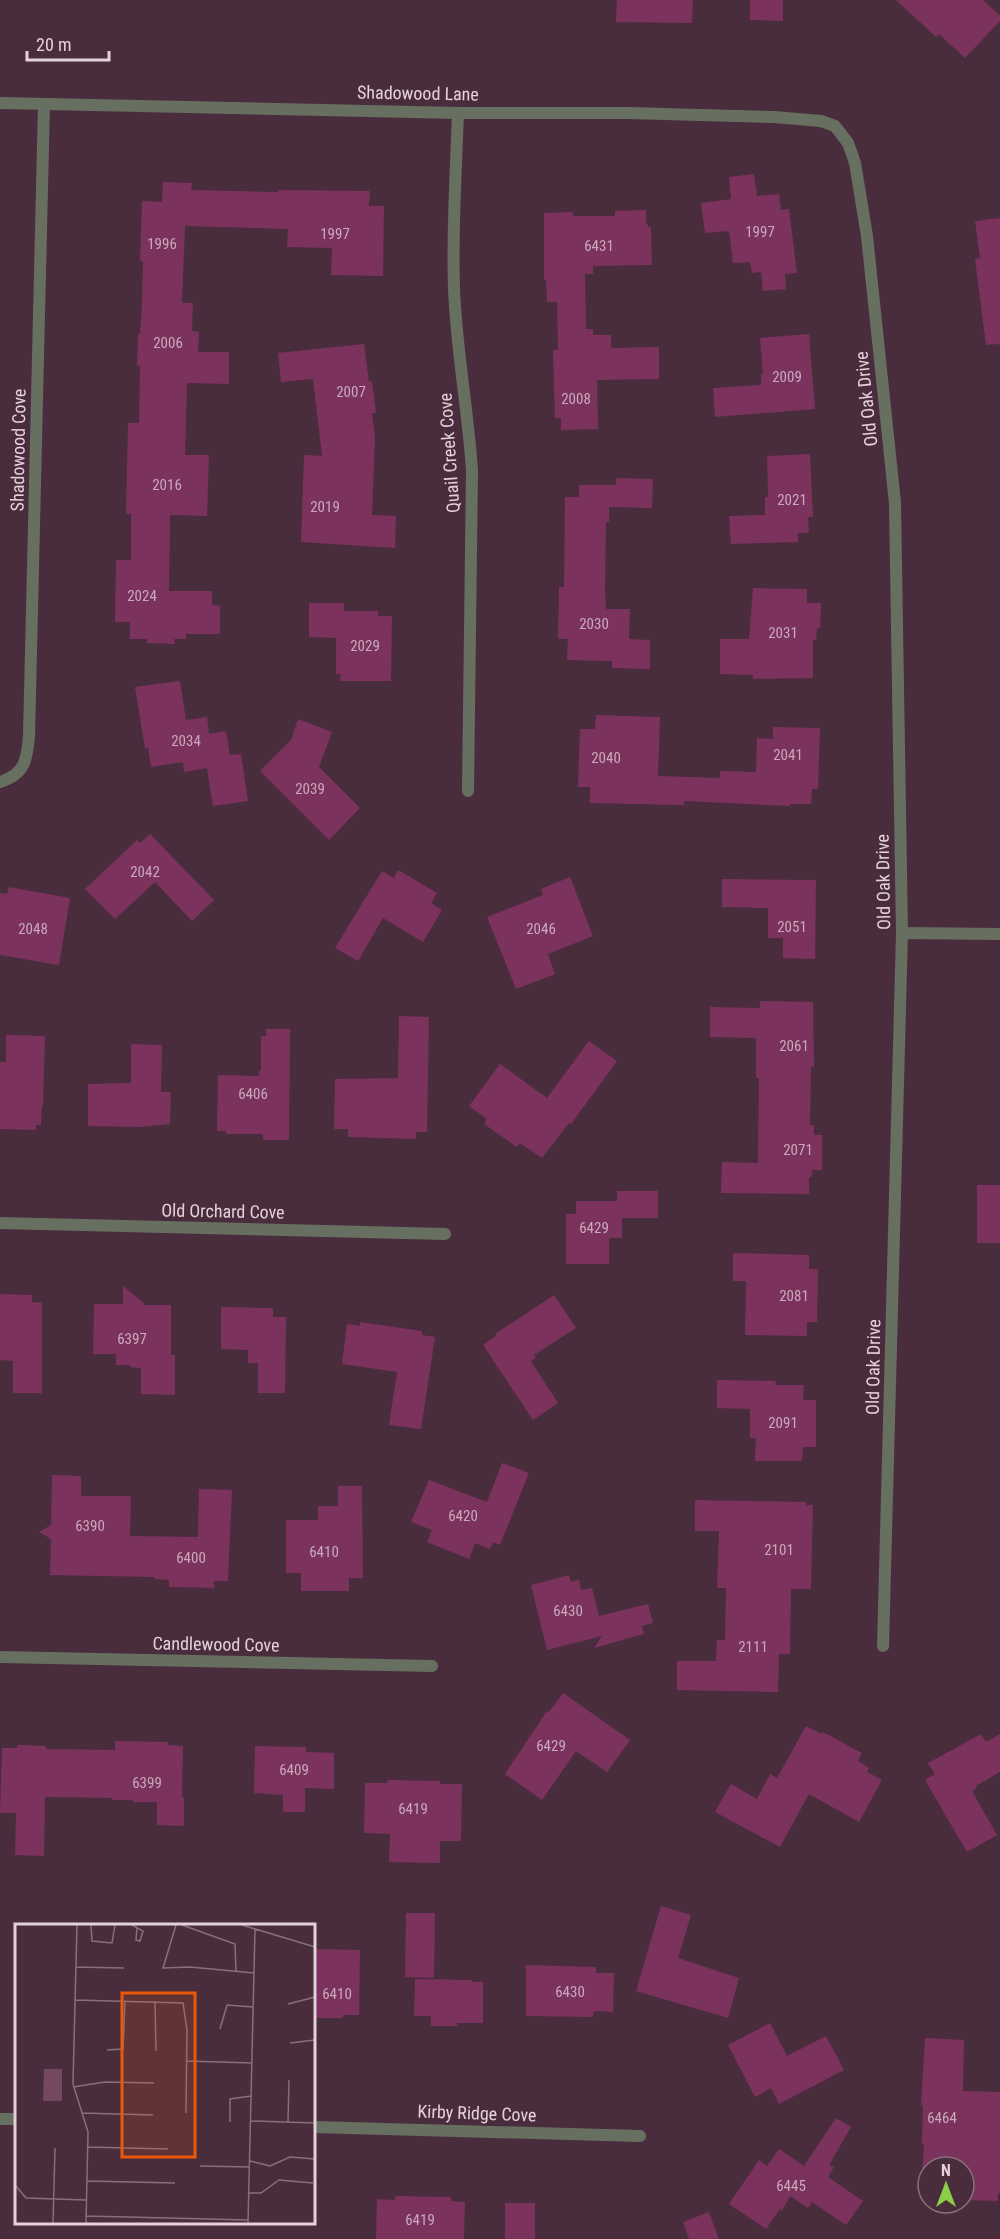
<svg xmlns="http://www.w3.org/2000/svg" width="1000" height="2239" font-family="'Roboto Condensed',sans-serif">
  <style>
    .building { fill: #7b325d }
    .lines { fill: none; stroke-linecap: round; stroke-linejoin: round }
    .minor { stroke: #676f61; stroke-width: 12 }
    .labels { text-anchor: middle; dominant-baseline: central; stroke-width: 5; stroke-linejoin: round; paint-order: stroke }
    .number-label { font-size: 15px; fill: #caa9bb }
    .street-label { font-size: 18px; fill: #e4d1da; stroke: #4a2d3d }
    .inset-road { fill: none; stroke: #886f7c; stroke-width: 1.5 }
    .view { fill: #e8590c; fill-opacity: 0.15; stroke: #e8590c; stroke-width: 3 }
    .inset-edge { fill: none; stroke: #e4d1da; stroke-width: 3 }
  </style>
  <rect width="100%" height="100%" fill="#4a2d3d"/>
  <g class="building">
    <polygon points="617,0 693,0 692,23 616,22"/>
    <polygon points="750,0 783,0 783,21 750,20"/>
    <polygon points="896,0 983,0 1000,16 1000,21 965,58 939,34 936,37"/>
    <polygon points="754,174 757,196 779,194 781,210 789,209 797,273 785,274 786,289 763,291 761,272 752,273 750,262 733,263 729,231 705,233 701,203 731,199 729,177"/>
    <polygon points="163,182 192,183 191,190 278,192 278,190 370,191 369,206 384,206 383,276 331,275 332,248 287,247 288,229 185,226 182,303 193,303 192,331 199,332 198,352 229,352 229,384 187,383 185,455 209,455 207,516 170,515 169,591 212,591 212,605 220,606 220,634 186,634 186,639 174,639 175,644 147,643 147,639 130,639 130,622 115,622 116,560 131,560 131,514 126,514 128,423 139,423 140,366 137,365 138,334 140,334 142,303 143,261 140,261 142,201 162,202"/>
    <polygon points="646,210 646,224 648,224 648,227 651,227 652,265 593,266 593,274 585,274 586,329 593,329 593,335 611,335 611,348 659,347 659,379 597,380 598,429 561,430 561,418 555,418 553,350 558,350 557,302 547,302 546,280 544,280 544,213 573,212 573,216 615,216 615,211"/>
    <polygon points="1000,218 1000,344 986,345 975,259 980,258 975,221"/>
    <polygon points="809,334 815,409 715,417 713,388 761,385 761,374 763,374 760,338"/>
    <polygon points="364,344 369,382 372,381 376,413 372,413 375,438 372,515 396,516 395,548 301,542 304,455 322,456 313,379 281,382 278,353"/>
    <polygon points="810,454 813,517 808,517 809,533 798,533 798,542 731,544 729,516 765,515 765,497 768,497 767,456"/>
    <polygon points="616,478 653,479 652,508 609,507 609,522 606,522 605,588 606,609 630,609 629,639 650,640 650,669 612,668 612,661 567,660 568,639 558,639 559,587 564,587 565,497 579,497 579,485 616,485"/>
    <polygon points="753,588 807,589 807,603 821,603 820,628 817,628 816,640 813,640 813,678 753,679 753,675 720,674 720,639 749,639"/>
    <polygon points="309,603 344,603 344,611 378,611 378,616 392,616 391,681 340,681 341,674 336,674 336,638 309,637"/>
    <polygon points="180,681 186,720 207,717 209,734 226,731 230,755 241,754 248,801 213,806 207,768 184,772 183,762 151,767 148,748 145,749 135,687"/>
    <polygon points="596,715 660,717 658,776 720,778 720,771 756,772 757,738 773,739 773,727 820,728 818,789 812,789 811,804 790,804 790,806 684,801 684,805 590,803 590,787 578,787 580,729 595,729"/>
    <polygon points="298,719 332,732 319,767 360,808 329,840 260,771 291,740"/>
    <polygon points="150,834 214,900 192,921 155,882 115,919 85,889 137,840 140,843"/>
    <polygon points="398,870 437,893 431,903 442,910 423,942 383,918 358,961 335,948 382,871 394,878"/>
    <polygon points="570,877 593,936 548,954 555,974 516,989 487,917 543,895 541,889"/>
    <polygon points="722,879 816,880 815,959 783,958 783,938 768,938 768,908 722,907"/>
    <polygon points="9,887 70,898 59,965 0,955 0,893 7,894"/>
    <polygon points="760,1001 813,1002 814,1067 811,1067 810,1125 814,1125 814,1135 822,1135 822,1170 812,1170 812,1177 809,1177 809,1194 721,1193 722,1162 758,1163 759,1078 756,1078 756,1038 710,1037 710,1007 760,1008"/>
    <polygon points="399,1016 429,1017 427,1132 416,1132 416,1139 348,1137 348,1129 334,1129 335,1079 398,1078"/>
    <polygon points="266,1029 290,1029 289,1140 263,1140 263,1134 226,1134 226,1131 217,1131 218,1075 259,1076 259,1071 261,1071 261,1036 266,1036"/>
    <polygon points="6,1035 45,1036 43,1106 42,1106 41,1125 36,1125 36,1130 0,1129 0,1062 6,1062"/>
    <polygon points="589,1041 617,1061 571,1124 569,1123 542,1158 520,1143 517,1147 484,1124 487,1119 469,1106 500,1064 547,1098"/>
    <polygon points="131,1044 162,1045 161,1092 171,1092 170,1124 140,1127 88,1126 88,1084 131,1083"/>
    <rect x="977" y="1185" width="23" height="58"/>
    <polygon points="617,1191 658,1191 658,1218 622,1218 622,1238 609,1238 609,1264 566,1264 566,1214 576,1214 576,1201 617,1201"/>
    <polygon points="733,1253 809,1255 809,1269 818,1269 817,1322 807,1322 807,1336 745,1335 746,1281 733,1281"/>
    <polygon points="123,1286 144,1303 144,1305 171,1305 171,1355 175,1355 175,1395 141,1394 141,1368 130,1367 130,1365 116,1365 116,1354 93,1354 94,1304 123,1304"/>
    <polygon points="0,1294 32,1295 32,1302 42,1303 42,1393 13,1393 13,1361 0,1360"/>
    <polygon points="554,1295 576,1328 534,1355 536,1358 531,1361 558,1403 533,1420 483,1345 496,1336 495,1334"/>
    <polygon points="221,1307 273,1308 273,1317 286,1317 285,1393 258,1393 258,1363 248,1363 248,1350 221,1349"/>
    <polygon points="360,1322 422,1331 422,1335 435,1337 421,1429 389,1425 397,1372 342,1364 347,1324 360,1326"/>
    <polygon points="717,1380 776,1381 775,1385 804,1385 803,1400 816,1400 816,1447 803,1447 802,1461 755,1461 756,1438 750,1438 750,1409 717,1408"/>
    <polygon points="502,1463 529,1473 500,1545 493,1542 490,1549 475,1543 469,1559 427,1542 432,1530 411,1522 429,1480 487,1502"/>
    <polygon points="52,1475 81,1476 81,1496 131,1496 130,1536 198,1537 199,1489 232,1490 228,1581 214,1581 214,1588 169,1587 169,1580 154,1579 154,1577 50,1575 51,1539 39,1532 51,1525"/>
    <polygon points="338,1486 362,1486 363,1578 349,1578 349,1591 301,1591 301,1573 286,1573 286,1520 318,1520 318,1506 338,1506"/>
    <polygon points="695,1500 806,1502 806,1505 813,1505 811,1589 791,1589 790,1654 779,1654 778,1692 677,1690 677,1661 716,1661 717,1640 725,1640 726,1588 717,1588 719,1531 695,1531"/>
    <polygon points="569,1575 571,1582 579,1580 581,1590 592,1588 599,1616 648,1604 653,1623 642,1626 644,1634 594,1648 602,1636 547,1650 531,1585"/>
    <polygon points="563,1693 630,1740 607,1772 576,1751 542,1800 505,1774 547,1711 549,1712"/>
    <polygon points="806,1726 822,1734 823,1732 862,1753 858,1761 869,1768 867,1772 882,1780 859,1822 809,1794 780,1847 715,1812 731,1784 757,1799 770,1774 777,1778"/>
    <polygon points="981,1734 986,1742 1000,1734 1000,1772 976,1786 977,1788 972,1791 997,1835 967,1852 925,1780 935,1774 928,1763"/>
    <polygon points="115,1741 168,1742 168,1745 183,1746 182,1797 184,1797 184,1826 157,1825 157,1802 133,1802 133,1800 112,1800 112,1798 45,1797 44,1856 15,1855 16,1813 0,1813 2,1748 17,1748 17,1745 46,1746 46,1749 115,1750"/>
    <polygon points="255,1746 306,1747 306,1752 334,1753 334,1789 305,1788 305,1812 283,1812 283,1795 254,1793"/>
    <polygon points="388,1780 440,1781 440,1784 462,1784 461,1841 440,1841 440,1863 389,1862 390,1834 364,1833 365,1783 387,1783"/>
    <polygon points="661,1906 691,1915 678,1958 739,1978 728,2018 636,1991"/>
    <polygon points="406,1913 435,1913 434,1978 405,1977"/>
    <polygon points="314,1949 360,1950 359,2015 343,2015 343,2018 314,2018"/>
    <polygon points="526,1965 596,1967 596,1973 614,1973 613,2012 594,2011 593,2017 526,2016"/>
    <polygon points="415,1979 472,1980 472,1982 483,1982 483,2023 457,2023 457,2026 431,2026 431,2016 414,2016"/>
    <polygon points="770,2023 787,2056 826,2036 844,2070 779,2104 771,2088 755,2097 728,2045"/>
    <polygon points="925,2038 964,2040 963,2091 1000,2092 1000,2193 998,2193 998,2201 964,2200 964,2167 928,2167 928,2182 926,2182 927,2175 922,2175 924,2144 922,2144 923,2105 921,2105"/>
    <polygon points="836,2118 851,2127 829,2165 834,2167 828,2177 863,2201 846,2225 812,2202 808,2208 790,2196 782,2211 780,2209 766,2229 729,2204 759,2160 767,2166 779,2149 804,2166"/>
    <polygon points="395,2196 451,2197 451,2201 465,2202 464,2239 376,2239 377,2199 395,2200"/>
    <rect x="505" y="2203" width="30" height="36"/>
    <polygon points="709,2212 719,2239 689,2239 683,2222"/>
  </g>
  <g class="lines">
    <g class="minor">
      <polyline points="0,103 458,113 628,113 774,117 821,121 835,126 848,143 855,163 867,236 895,503 902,933 883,1646"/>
      <path d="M458,113C456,171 452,229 454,287C456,349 468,409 472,470L468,791"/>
      <path d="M0,782C25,774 27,760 29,736L44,104"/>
      <polyline points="902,933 1000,934"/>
      <polyline points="0,1223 445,1234"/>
      <polyline points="0,1657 432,1666"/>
      <polyline points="0,2119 16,2119"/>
      <polyline points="314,2127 640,2136"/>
    </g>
  </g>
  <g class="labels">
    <g class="number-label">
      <text x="760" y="232">1997</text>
      <text x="335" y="234">1997</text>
      <text x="162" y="244">1996</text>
      <text x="599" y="246">6431</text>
      <text x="168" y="343">2006</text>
      <text x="787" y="377">2009</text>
      <text x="351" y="392">2007</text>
      <text x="576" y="399">2008</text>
      <text x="167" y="485">2016</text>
      <text x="792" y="500">2021</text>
      <text x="325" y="507">2019</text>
      <text x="142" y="596">2024</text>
      <text x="594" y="624">2030</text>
      <text x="783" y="633">2031</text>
      <text x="365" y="646">2029</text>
      <text x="186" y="741">2034</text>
      <text x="788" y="755">2041</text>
      <text x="606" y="758">2040</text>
      <text x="310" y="789">2039</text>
      <text x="145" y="872">2042</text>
      <text x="792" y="927">2051</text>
      <text x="33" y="929">2048</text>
      <text x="541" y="929">2046</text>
      <text x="794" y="1046">2061</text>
      <text x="253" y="1094">6406</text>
      <text x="798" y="1150">2071</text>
      <text x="594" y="1228">6429</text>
      <text x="794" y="1296">2081</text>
      <text x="132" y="1339">6397</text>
      <text x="783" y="1423">2091</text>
      <text x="463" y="1516">6420</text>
      <text x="90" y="1526">6390</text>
      <text x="779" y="1550">2101</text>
      <text x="324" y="1552">6410</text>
      <text x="191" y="1558">6400</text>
      <text x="568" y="1611">6430</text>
      <text x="753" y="1647">2111</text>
      <text x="551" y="1746">6429</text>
      <text x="294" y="1770">6409</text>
      <text x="147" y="1783">6399</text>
      <text x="413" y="1809">6419</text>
      <text x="570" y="1992">6430</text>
      <text x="337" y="1994">6410</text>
      <text x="942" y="2118">6464</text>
      <text x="791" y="2186">6445</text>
      <text x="420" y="2220">6419</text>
    </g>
    <g class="street-label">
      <text transform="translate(418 93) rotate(1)">Shadowood Lane</text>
      <text transform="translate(866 399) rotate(-96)">Old Oak Drive</text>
      <text transform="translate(18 450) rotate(-89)">Shadowood Cove</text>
      <text transform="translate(449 453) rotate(-94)">Quail Creek Cove</text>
      <text transform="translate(883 882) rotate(-91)">Old Oak Drive</text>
      <text transform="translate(223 1211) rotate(1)">Old Orchard Cove</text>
      <text transform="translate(873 1367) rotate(-89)">Old Oak Drive</text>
      <text transform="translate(216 1644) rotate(1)">Candlewood Cove</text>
      <text transform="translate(477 2113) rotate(2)">Kirby Ridge Cove</text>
    </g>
  </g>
  <g transform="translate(15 1924)">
    <rect width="300" height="300" fill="#4a2d3d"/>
    <path d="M29,145H47V177H28Z" fill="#764761"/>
    <path class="inset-road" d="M62,1L58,160L73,208L71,299M76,1L77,17L97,19L100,1M117,1L128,7L125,17L121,16L122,3M161,1L148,44L175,43L239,49M167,1L220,20L221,48M227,1L300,23M300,38V71M61,43L109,44M60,76L168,79L172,106L171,189M140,77L141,127M273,80L300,73M205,105L212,81L238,83M275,119L300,116M92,126L108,125L110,77M172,137L237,139M58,163L90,158L139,159M67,189L138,191M236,197L300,199M215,198V175L236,172M273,198L274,156M73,223L153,225M235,237L255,242L275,233L300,235M185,242L235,243M72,257L160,259M0,261L11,274L71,276M234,269H246L264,256L298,259M71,292L233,296M38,299L40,224M233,299L240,5"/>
    <path class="view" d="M107,69H180V233H107Z"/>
    <rect width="300" height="300" class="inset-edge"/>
  </g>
  <g transform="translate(946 2185)"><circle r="28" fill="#4a2d3d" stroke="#886f7c" stroke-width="1.5"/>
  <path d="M0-4.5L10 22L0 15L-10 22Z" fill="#8cce45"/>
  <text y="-9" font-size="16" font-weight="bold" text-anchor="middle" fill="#e4d1da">N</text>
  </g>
  <path d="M27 51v9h82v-9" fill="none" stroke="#e4d1da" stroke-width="3"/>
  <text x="36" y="51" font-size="18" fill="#e4d1da" stroke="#4a2d3d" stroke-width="4.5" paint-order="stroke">20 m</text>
</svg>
